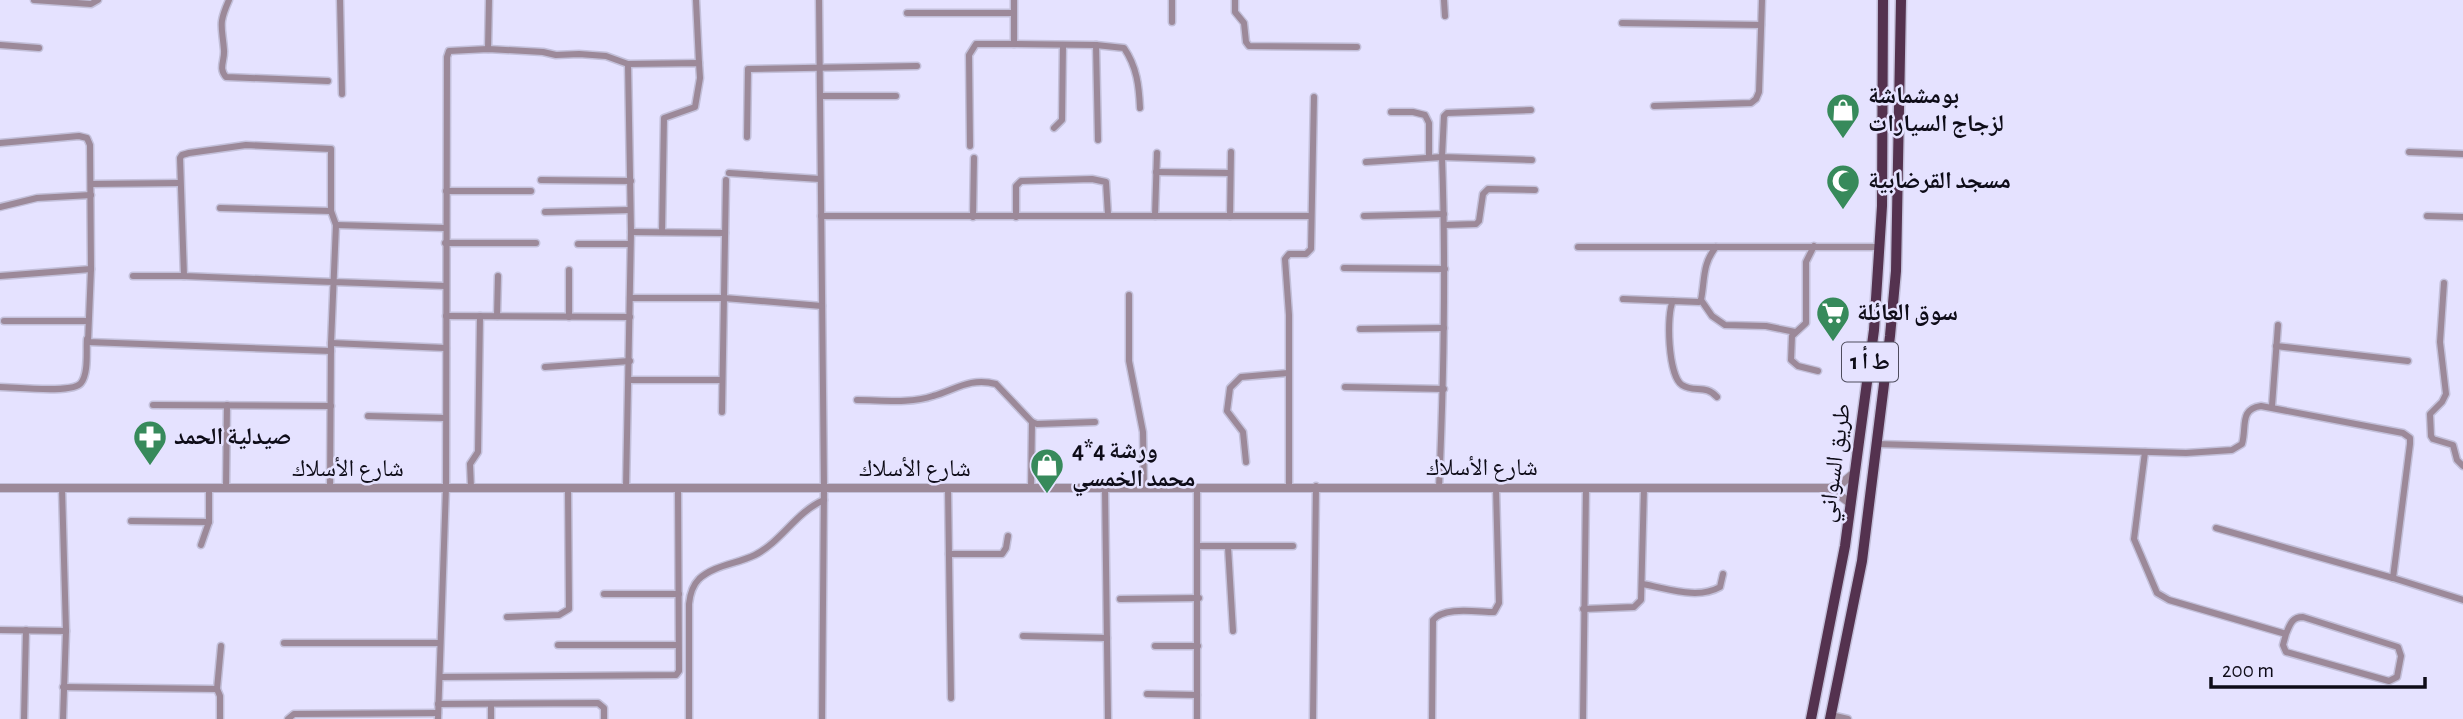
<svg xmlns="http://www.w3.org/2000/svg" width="2463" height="719" font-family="'Alegreya Sans','Noto Naskh Arabic',sans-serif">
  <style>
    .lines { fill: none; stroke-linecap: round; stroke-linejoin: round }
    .minor-casing { stroke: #c3c0da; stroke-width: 9 }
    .tertiary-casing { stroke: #c3c0da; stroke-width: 10 }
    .trunk-casing { stroke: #c3c0da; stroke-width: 13 }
    .minor { stroke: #9c8999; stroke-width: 6 }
    .tertiary { stroke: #9c8999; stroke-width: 8 }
    .trunk { stroke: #54324f; stroke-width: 10 }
    .labels { text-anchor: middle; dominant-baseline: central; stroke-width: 5; stroke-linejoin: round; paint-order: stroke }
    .shield { fill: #e5e2ff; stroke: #4e4c5d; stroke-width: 2 }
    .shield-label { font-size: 23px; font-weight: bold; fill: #0e0c18 }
    .poi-label { font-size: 24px; font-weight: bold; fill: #0e0c18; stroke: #e5e2ff; text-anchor: start }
    .street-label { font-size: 24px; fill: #0e0c18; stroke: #e5e2ff }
  </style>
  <rect width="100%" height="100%" fill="#e5e2ff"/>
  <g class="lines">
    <g class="minor-casing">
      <g id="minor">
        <polyline points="34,0 91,4 98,0"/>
        <path d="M229,0C218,25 222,25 224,50C225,61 218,68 226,77L328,81"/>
        <polyline points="340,0 342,94"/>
        <polyline points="696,0 699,63"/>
        <polyline points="819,0 824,488 822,719"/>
        <polyline points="1172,0 1172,22"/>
        <polyline points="1235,0 1235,12 1244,23 1246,42 1249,46 1357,47"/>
        <polyline points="1444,0 1445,16"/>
        <polyline points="907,13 1013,13"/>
        <polyline points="1622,23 1761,25"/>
        <path d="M1014,44L1096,45L1124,48C1137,67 1139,86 1140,108"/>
        <polyline points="0,45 39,48"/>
        <polyline points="1096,45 1098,140"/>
        <polyline points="488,49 489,0"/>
        <polyline points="821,96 896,96"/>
        <polyline points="1654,106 1751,103 1756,99 1759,92 1762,0"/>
        <polyline points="1531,110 1447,113 1444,116 1442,157 1532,160"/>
        <polyline points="1391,112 1413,112 1425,115 1429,123 1429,156"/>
        <polyline points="1054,128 1062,120 1063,45"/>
        <polyline points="747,137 748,69 917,66"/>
        <polyline points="0,143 79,136 87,138 90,145 91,269 88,342 331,351"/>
        <polyline points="970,146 969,55 976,44 1014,44 1014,0"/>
        <polyline points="2409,152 2463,154"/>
        <path d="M1366,162L1442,157C1446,267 1444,377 1439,488"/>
        <polyline points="1156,172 1230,173"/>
        <polyline points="729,173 820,179"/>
        <polyline points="541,180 631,181"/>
        <polyline points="91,184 179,183"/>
        <polyline points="446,191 531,191"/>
        <polyline points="0,207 37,198 91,195"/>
        <polyline points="220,208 331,211"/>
        <polyline points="545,212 630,210"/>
        <polyline points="821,216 1311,216"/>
        <polyline points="1155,216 1157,153"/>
        <polyline points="1230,216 1231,152"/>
        <polyline points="1364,216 1444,214"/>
        <polyline points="2427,216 2463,217"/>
        <polyline points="973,217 974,158"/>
        <polyline points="1016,217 1016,186 1021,181 1092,179 1106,182 1108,215"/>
        <polyline points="336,225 445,228"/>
        <polyline points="1445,225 1476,224 1479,221 1483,194 1488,189 1535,190"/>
        <polyline points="631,232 725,233"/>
        <polyline points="445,243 536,243"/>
        <polyline points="578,244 629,244"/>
        <polyline points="1814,246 1806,262 1806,323 1792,336 1791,360 1798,366 1818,371"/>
        <polyline points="1578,247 1879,247"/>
        <path d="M1716,247C1702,264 1705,280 1701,300L1699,302L1673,301C1666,314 1668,376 1682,385C1694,393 1706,384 1717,397"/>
        <polyline points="1344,268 1445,269"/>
        <polyline points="569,270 569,317"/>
        <polyline points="0,276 91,269"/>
        <polyline points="133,276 184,276"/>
        <polyline points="2444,283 2440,342 2446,394 2442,402 2430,414 2431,436 2433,439 2453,445 2457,460 2463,466"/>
        <polyline points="1129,295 1129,361 1143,432 1144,488"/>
        <polyline points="630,298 724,298 822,306"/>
        <polyline points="1623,299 1673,301"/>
        <polyline points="1701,300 1712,316 1725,325 1766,326 1795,332"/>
        <polyline points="446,316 630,317"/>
        <polyline points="497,316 498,276"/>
        <polyline points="4,321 88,321"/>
        <polyline points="1360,329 1444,328"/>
        <polyline points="331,343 446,348"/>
        <polyline points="2276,346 2408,361"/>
        <polyline points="545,367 630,361"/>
        <polyline points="629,380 722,380"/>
        <path d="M0,387C15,387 73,394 81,383C89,373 86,350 87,339"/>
        <polyline points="1345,387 1444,389"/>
        <path d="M857,400C881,400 910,404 933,396C955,390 970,377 996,384L1032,422L1037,424L1095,422"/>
        <polyline points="153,405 331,406"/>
        <polyline points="2272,406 2278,325"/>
        <polyline points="722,412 726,180"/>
        <polyline points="368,416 445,418"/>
        <path d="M1877,444L2186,453L2232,450L2242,444C2247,427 2239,409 2261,406L2403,433L2410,438V444L2393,578L2463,600"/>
        <path d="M2145,452L2134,539L2157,593L2169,600L2286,634C2290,624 2292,617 2303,617L2398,647L2401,656L2397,677L2389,681L2286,652L2283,645L2286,634"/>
        <polyline points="1246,462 1243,432 1227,411 1230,388 1241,377 1288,373"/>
        <polyline points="1289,487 1289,315 1285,259 1289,254 1306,254 1311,249 1314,97"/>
        <polyline points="62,488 66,631 63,719"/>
        <polyline points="226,488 227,405"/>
        <path d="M330,488L331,343L336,225L331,211V149L246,145L189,153L182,155L180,158L184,276C271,280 359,283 446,286"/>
        <polyline points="471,488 470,464 478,452 480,316"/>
        <polyline points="626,488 631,232 628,64"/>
        <polyline points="948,488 951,698"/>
        <polyline points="1031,488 1032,422"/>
        <polyline points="1105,488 1108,719"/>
        <polyline points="1197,489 1197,719"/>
        <polyline points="131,521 209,522"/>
        <polyline points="2216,528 2393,578"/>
        <polyline points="201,545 209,522 209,488"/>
        <polyline points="1198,546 1293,546"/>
        <polyline points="1228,547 1233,631"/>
        <polyline points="949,554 1002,554 1006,548 1008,536"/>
        <path d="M1642,584C1667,588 1697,600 1720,587L1723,574"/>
        <polyline points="604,594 679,594"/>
        <polyline points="1120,599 1199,598"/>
        <polyline points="1583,609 1634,607 1641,600 1644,488"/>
        <polyline points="507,617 559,615 569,609 568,488"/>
        <polyline points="0,630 66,631"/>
        <polyline points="1023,636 1107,638"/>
        <polyline points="284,643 440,643"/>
        <polyline points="558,645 678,645"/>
        <polyline points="1155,646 1198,646"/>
        <polyline points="441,677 676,675 679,671 678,488"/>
        <polyline points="63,687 217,689 220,696 220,719"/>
        <polyline points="217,689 221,646"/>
        <polyline points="1147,694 1197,695"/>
        <polyline points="438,704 598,703 604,708 604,719"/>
        <polyline points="491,704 491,719"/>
        <polyline points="1831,715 1848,719"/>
        <polyline points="24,719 26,630"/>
        <polyline points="288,719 294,714 438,713"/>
        <polyline points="438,719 446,487 447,57 449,51 488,49 543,52 556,55 579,54 606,56 628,64 699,63 700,78 695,107 664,118 662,232"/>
        <path d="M689,719V604C690,594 692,586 699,579C714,565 737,564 755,555C782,541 796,512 824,500"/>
        <polyline points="1313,719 1316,486"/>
        <path d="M1432,719L1433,620C1444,606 1477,612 1494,612L1499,603L1496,488"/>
        <polyline points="1583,719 1586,488"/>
      </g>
    </g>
    <g class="tertiary-casing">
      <g id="tertiary">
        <polyline points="0,488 1830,488 1842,483 1855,472"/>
        <polyline points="1830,488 1851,504"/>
      </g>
    </g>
    <g class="trunk-casing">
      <g id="trunk">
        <polyline points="1811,719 1845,546 1874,330 1882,206 1883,0"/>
        <polyline points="1830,719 1862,561 1890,336 1896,271 1901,0"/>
      </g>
    </g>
    <use href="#minor" class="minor"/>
    <use href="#tertiary" class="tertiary"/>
    <use href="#trunk" class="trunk"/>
  </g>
  <defs>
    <g id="shop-pin" transform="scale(1.75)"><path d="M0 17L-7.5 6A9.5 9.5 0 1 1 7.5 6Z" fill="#378a5b" stroke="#e5e2ff"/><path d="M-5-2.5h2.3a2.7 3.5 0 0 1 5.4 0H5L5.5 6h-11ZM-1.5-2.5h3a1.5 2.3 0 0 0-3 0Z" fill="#fff"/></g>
    <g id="mosque-pin" transform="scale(1.75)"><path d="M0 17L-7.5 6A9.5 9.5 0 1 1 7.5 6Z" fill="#378a5b" stroke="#e5e2ff"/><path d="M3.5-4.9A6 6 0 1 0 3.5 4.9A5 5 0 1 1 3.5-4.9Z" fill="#fff"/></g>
    <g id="supermarket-pin" transform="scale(1.75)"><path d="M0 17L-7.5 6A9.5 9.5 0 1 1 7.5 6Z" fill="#378a5b" stroke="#e5e2ff"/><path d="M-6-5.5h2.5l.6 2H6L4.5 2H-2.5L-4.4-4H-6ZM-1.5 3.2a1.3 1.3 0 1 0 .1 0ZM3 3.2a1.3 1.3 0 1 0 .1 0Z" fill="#fff"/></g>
    <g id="pharmacy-pin" transform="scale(1.75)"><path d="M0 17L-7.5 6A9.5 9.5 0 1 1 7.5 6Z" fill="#378a5b" stroke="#e5e2ff"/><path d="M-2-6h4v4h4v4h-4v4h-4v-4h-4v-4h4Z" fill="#fff"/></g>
  </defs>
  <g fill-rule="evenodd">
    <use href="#shop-pin" x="1843" y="110"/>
    <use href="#mosque-pin" x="1843" y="181"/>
    <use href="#supermarket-pin" x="1833" y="313"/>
    <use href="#pharmacy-pin" x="150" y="437"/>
    <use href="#shop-pin" x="1047" y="465"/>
  </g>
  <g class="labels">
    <rect class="shield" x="1842" y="342.5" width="56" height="39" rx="5"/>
    <g class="shield-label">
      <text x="1870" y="362">ط أ 1</text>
    </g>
    <g class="poi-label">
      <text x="1868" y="96">بومشماشة<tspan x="1868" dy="28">لزجاج السيارات</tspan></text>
      <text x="1868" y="181">مسجد القرضابية</text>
      <text x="1857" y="313">سوق العائلة</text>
      <text x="174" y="437">صيدلية الحمد</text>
      <text x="1072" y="451">4*4 ورشة<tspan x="1072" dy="28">محمد الخمسي</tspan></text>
    </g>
    <g class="street-label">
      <text transform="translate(1835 463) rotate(-82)">طريق السواني</text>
      <text x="1482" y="468">شارع الأسلاك</text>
      <text x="348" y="469">شارع الأسلاك</text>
      <text x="915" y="469">شارع الأسلاك</text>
    </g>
  </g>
  <path d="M2211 677v10h214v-10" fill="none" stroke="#0e0c18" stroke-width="3.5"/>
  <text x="2222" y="677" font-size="21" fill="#0e0c18" stroke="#e5e2ff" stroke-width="5" paint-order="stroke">200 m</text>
</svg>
